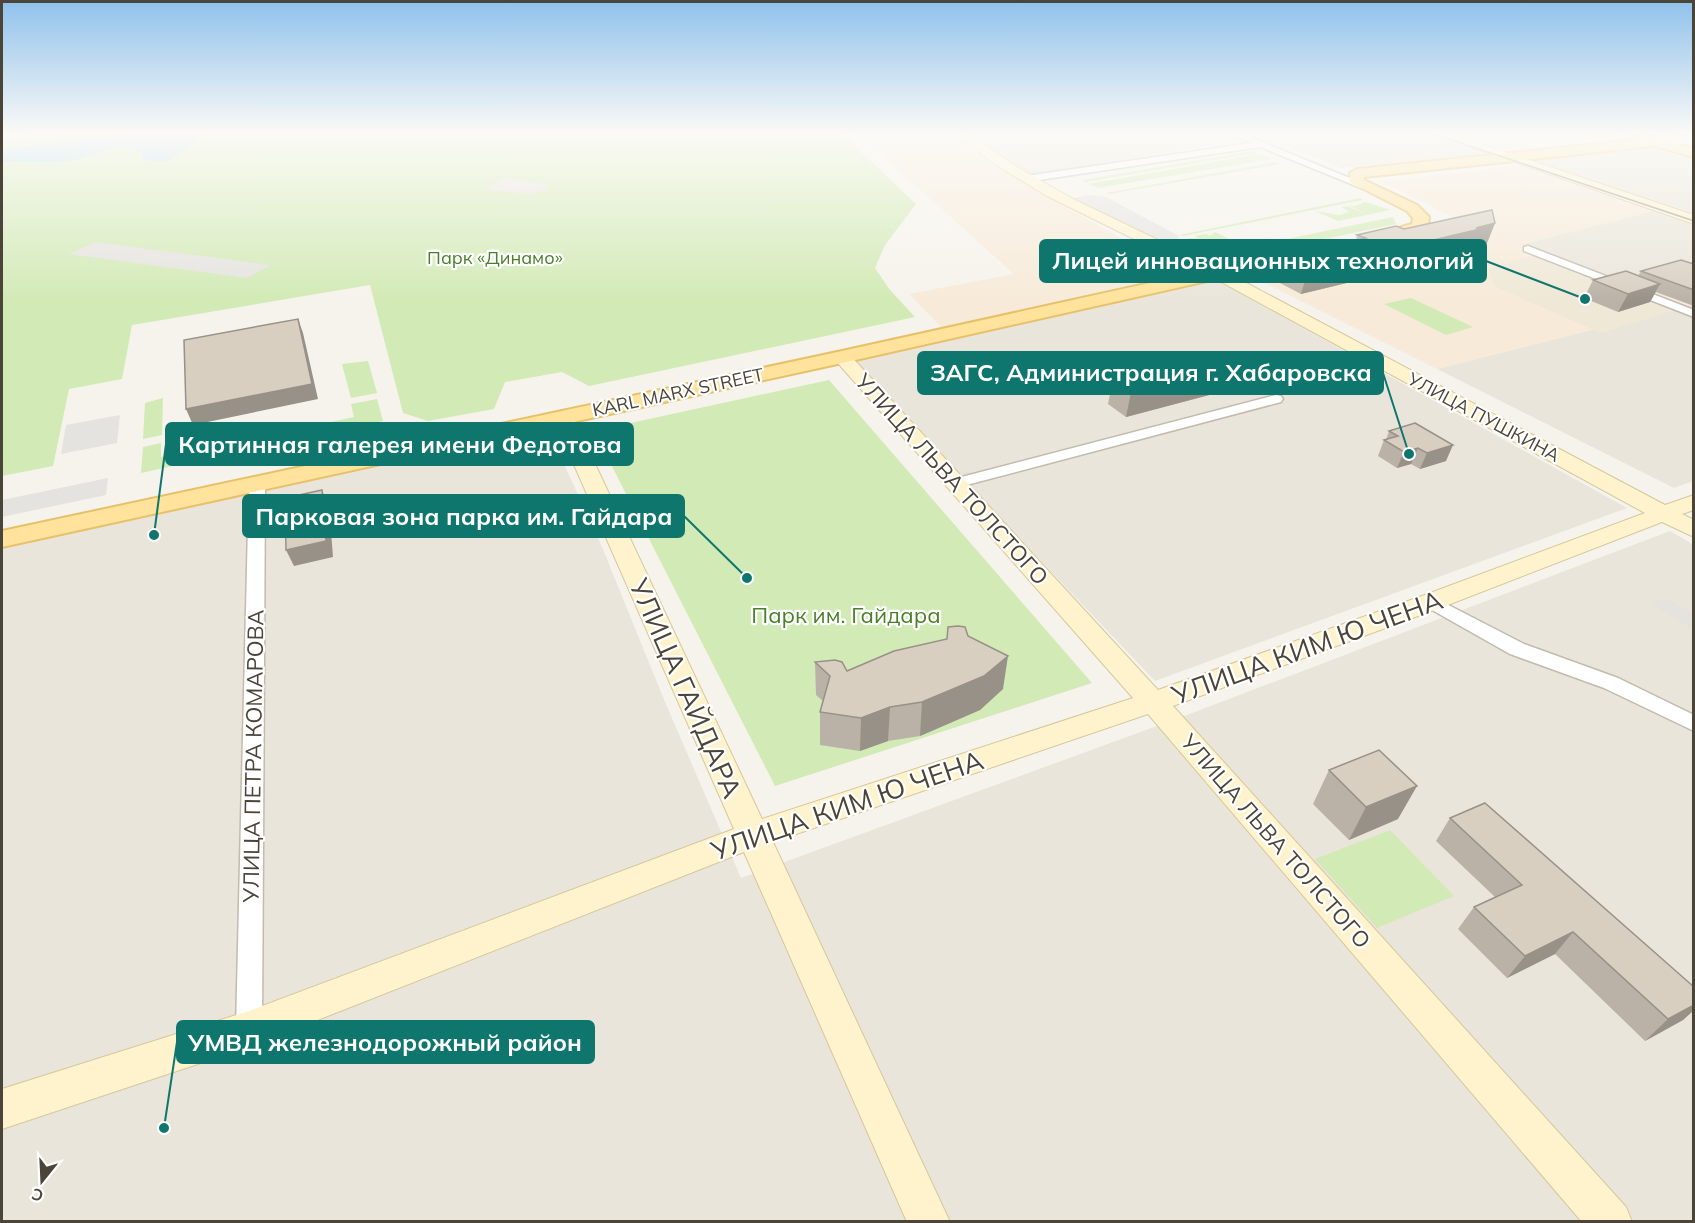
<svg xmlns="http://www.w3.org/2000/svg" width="1695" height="1223" font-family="Mulish,sans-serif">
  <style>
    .residential { fill: #eae5da }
    .commercial { fill: #f7ead8 }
    .industrial { fill: #e6e2dd }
    .education { fill: #efe8d6 }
    .green { fill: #d2eab5 }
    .parking { fill: #e5e3e0 }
    .water { fill: #a9d4f2 }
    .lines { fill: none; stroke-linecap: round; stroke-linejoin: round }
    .street-casing { stroke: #c2bbae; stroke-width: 3 }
    .secondary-casing { stroke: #d6c79b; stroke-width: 2 }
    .primary-casing { stroke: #e6c16a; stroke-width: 4 }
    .street { fill: #fff; fill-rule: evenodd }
    .secondary { fill: #fff3cd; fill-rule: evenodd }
    .primary { fill: #ffe39c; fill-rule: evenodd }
    .tram { stroke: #9a9a9a; stroke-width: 1.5 }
    .wall { fill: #bab2a6 }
    .shaded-wall { fill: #979187 }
    .building { fill: #d8cfc1; stroke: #979187; stroke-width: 1.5 }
    .labels { text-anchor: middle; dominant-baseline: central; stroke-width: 4.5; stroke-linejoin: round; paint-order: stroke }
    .far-park-label { font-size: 18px; fill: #4a7f2a; stroke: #fff }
    .far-street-label { font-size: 18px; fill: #4b4439; stroke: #fff }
    .street-label { font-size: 22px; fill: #4b4439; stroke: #fff }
    .park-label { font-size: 22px; fill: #4a7f2a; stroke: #fff }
    .near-street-label { font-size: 27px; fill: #4b4439; stroke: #fff }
    .leader { fill: none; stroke: #0f766e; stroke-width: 2 }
    .callout-dot { fill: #0f766e; stroke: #fff; stroke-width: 2 }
    .callout { fill: #0f766e; stroke: #0f766e; stroke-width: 2 }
    .callout-label { font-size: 24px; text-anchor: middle; font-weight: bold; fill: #fff }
  </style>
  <rect width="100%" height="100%" fill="#f6f3ec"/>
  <g class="residential">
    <polygon points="964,132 1433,132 1494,152 1341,168 1261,136 1029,176"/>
    <polygon points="1453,132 1609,132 1621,136 1502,148"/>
    <polygon points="1652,147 1693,159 1693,213 1529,159"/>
    <polygon points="1653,211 1693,225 1693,481 1674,488 1437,369 1689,305 1519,244"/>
    <polygon points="1213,279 1247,297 1627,508 1155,681 849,359"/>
    <polygon points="547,427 602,547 665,702 741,878 1187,715 1670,531 1694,545 1693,1221 2,1221 2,549"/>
  </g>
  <g class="commercial">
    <polygon points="856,132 947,132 989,163 1182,273 942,328 909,294 1014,274"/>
    <polygon points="1520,166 1653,211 1521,245 1690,305 1437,369 1251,276 1468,225 1383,182"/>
  </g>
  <polygon class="industrial" points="1665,598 1693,614 1693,629 1652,605"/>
  <polygon class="education" points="1536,255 1676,310 1601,333 1496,287 1488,269"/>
  <g class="green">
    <polygon points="65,132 840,132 916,204 885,245 875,268 890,290 915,317 589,386 562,372 505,382 494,409 428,421 403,413 370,285 132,325 122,379 69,389 53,466 2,476 2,139"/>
    <polygon points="1253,151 1256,153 1086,182 1083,180"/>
    <polygon points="1260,154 1271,159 1098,188 1088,184"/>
    <polygon points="1276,162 1280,164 1109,194 1106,193"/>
    <polygon points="1360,198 1363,200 1183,236 1180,235"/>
    <polygon points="1365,202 1391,210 1338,221 1315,211 1339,215 1349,212 1342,207 1347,206 1367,214 1348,205 1355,206"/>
    <polygon points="1393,217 1396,224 1235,258 1224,252"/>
    <polygon points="1215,232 1237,243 1208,249 1186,238 1198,238 1195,236 1206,234 1210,236"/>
    <polygon points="1411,298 1473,327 1446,335 1384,304"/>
    <polygon points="368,361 377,393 351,398 342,364"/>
    <polygon points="829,380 1092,683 775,786 594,431"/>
    <polygon points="163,398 162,435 143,439 145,403"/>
    <polygon points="377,399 383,421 295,440 293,430 354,417 351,404"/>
    <polygon points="161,443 161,457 218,445 218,456 141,473 143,447"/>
    <polygon points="1390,830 1454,896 1377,928 1315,859"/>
  </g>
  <g class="parking">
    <polygon points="505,178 551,185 534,194 484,189"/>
    <polygon points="1089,195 1106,197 1179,236 1178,242 1159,245 1074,198"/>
    <polygon points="96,242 270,265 247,278 69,254"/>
    <polygon points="120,415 117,443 61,454 66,425"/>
    <polygon points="108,478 106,495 2,517 2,500"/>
  </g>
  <path class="water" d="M149,132H196V142L167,161L144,160L142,153C122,140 94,156 73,160C49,165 25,159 2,163V151L10,148Z"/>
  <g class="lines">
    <g class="street-casing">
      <g id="street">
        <polygon points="1227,132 1238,132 1369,186 1361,188 1260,147 1026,182 1021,179 1026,176 1251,143"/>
        <polygon points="1528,246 1694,310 1694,317 1524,251 1524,247"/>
        <polygon points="1276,395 1281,396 1283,399 1281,402 955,488 947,483 950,480"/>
        <polygon points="257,478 265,483 262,1029 258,1038 249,1042 240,1038 236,1029 249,483"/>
        <polygon points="1431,596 1524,644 1618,678 1694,715 1694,731 1604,688 1510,654 1425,606 1422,602 1425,598"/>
      </g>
    </g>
    <g class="secondary-casing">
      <g id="secondary">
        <polygon points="2,132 39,132 33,135 2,139"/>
        <polygon points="953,132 966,132 1017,167 1073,199 1237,278 1665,505 1694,495 1694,510 1682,514 1694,520 1694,537 1662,522 1440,608 1173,706 1626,1207 1632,1222 1582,1222 1148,714 773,842 950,1222 907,1222 744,852 249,1047 2,1129 2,1089 249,1011 734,829 553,417 556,413 570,413 573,417 762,819 1133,698 836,361 833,357 836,353 848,353 1158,690 1422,596 1645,513 1225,284 1045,195 990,161"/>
        <polygon points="1427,132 1445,132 1694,215 1694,224"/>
        <polygon points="1694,135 1694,143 1656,146 1650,142 1656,138"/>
      </g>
    </g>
    <g class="primary-casing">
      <g id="primary">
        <path d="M1638,133L1694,149V157L1655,146L1364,177V180L1417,205L1429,217L1428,226C1419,237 1392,244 1378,240L1376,237L1378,234L1412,224L1413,218L1407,211L1350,182V173L1357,169L1635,140L1631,137Z"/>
        <polygon points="1322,245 1330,250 1328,254 842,363 2,547 2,531 842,351"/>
      </g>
    </g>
    <use href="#street" class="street"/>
    <use href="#secondary" class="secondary"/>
    <use href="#primary" class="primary"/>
    <polyline class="tram" points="1428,132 1694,221"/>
  </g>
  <g class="wall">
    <polygon points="1495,223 1485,248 1471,251 1470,254 1421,266 1419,271 1395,277 1388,273 1301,294 1278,282 1285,256 1356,240 1357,235 1404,229"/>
    <polygon points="1694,264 1694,306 1656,292 1650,302 1618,312 1584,298 1593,280 1638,276 1641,271"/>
    <polygon points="1114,374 1213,394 1126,417 1108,404"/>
    <polygon points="1389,431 1446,461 1420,469 1411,464 1397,468 1378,456 1384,440 1386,440"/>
    <polygon points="948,627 968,636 1003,689 980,710 920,736 888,741 860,751 820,745 820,712 823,701 816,695 815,662 847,671 947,640"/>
    <polygon points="1329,770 1398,819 1349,840 1313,804"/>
    <polygon points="1450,818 1694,987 1694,1010 1683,1020 1645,1041 1555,954 1507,978 1458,929 1474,907 1495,897 1436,841"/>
  </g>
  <g class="shaded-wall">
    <polygon points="1495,223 1485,248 1471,251 1470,254 1421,266 1419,271 1395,277 1405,251 1421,243"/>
    <polygon points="1397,248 1388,273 1301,294 1309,267"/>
    <polygon points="1660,284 1650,302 1618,312 1628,294"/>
    <polygon points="298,319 303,333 318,399 193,425 186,409"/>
    <polygon points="1221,365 1213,394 1126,417 1132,387"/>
    <polygon points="1453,445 1446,461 1420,469 1427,453"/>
    <polygon points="1418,448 1411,464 1397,468 1404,452"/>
    <polygon points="322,490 329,506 333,557 294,566 286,550"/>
    <polygon points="1008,656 1003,689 980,710 920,736 922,702"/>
    <polygon points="890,707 888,741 860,751 861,718"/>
    <polygon points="1417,786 1398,819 1349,840 1366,807"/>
    <polygon points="1573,932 1555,954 1507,978 1525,956"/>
    <polygon points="1694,1005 1694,1010 1683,1020 1645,1041 1668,1019"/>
  </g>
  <g class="building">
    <polygon points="1492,210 1495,223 1476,228 1480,229 1421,243 1429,246 1405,251 1397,248 1309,267 1285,256 1366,238 1357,235 1396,226 1404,229"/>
    <polygon points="1681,260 1694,264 1694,290 1641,271"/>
    <polygon points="1626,271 1660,284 1628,294 1593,280"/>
    <polygon points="298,319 312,384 186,409 184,340"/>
    <polygon points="1415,423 1453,445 1427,453 1418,448 1404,452 1384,440 1398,436 1389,431"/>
    <polygon points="322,490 326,541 286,550 285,498"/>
    <polygon points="958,626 965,627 968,636 1008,656 984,676 922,702 890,707 861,718 820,712 830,676 815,662 835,660 842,662 847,671 894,651 947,639 948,627"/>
    <polygon points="1379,750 1417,786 1366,807 1329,770"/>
    <polygon points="1485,803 1694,987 1694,1005 1668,1019 1573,932 1525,956 1474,907 1522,885 1450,818"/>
  </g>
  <linearGradient id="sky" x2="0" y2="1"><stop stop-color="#8fc1ec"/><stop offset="0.44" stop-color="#fbfaf6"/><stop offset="1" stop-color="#fbfaf6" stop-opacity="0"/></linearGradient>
  <rect width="1695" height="303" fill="url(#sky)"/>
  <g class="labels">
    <g class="far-park-label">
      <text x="495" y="257">Парк «Динамо»</text>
    </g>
    <g class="far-street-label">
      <text transform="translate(678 392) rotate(-12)">KARL MARX STREET</text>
      <text transform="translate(1484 417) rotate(28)">УЛИЦА ПУШКИНА</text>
    </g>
    <g class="street-label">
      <text transform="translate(952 479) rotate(48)">УЛИЦА ЛЬВА ТОЛСТОГО</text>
      <text transform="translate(253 756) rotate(-89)">УЛИЦА ПЕТРА КОМАРОВА</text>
      <text transform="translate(1276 841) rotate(49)">УЛИЦА ЛЬВА ТОЛСТОГО</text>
    </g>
    <g class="park-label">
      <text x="846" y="615">Парк им. Гайдара</text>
    </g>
    <g class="near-street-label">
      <text transform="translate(1307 647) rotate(-20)">УЛИЦА КИМ Ю ЧЕНА</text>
      <text transform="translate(686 688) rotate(66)">УЛИЦА ГАЙДАРА</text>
      <text transform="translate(847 805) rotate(-19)">УЛИЦА КИМ Ю ЧЕНА</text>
    </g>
  </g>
  <path class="leader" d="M1585 299L1486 261M1409 454L1383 373M154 535L166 444M747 578L684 516M164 1128L177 1042"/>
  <g class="callout-dot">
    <circle cx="1585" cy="299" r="6"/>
    <circle cx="1409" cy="454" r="6"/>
    <circle cx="154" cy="535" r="6"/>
    <circle cx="747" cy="578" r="6"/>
    <circle cx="164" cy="1128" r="6"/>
  </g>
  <g class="callout">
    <rect x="1040" y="240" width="446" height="42" rx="6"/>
    <rect x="918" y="352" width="465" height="42" rx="6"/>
    <rect x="166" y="423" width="467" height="42" rx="6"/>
    <rect x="243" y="495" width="441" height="42" rx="6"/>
    <rect x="177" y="1021" width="417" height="42" rx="6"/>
  </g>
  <g class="callout-label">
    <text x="1263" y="269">Лицей инновационных технологий</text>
    <text x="1151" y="381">ЗАГС, Администрация г. Хабаровска</text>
    <text x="400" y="453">Картинная галерея имени Федотова</text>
    <text x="464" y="525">Парковая зона парка им. Гайдара</text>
    <text x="385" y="1051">УМВД железнодорожный район</text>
  </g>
  <rect width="1695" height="1223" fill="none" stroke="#4b4439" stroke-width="6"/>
  <g transform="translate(42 1181) rotate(198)" stroke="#ffffff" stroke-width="4.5" paint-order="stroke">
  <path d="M0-4.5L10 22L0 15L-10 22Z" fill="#4b4439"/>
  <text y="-9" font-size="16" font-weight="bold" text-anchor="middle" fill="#4b4439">С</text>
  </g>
</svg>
